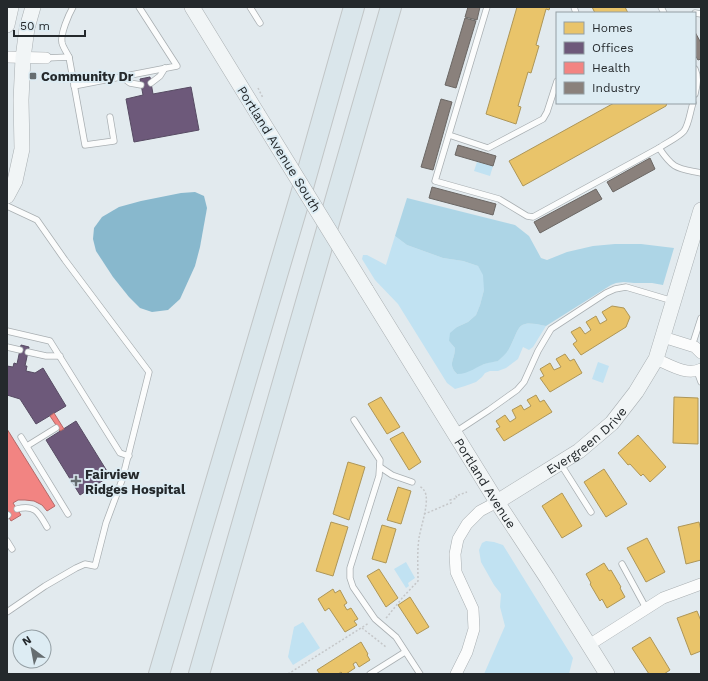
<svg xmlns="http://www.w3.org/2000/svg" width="708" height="681" font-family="'Work Sans',sans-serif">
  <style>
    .green { fill: #c1e2f2 }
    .forest { fill: #add5e6 }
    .water { fill: #88b8cd }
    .homes { fill: #e9c46a; stroke: #ae9657 }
    .offices { fill: #6d597a; stroke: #574b63 }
    .health { fill: #f28482; stroke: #b46968 }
    .industry { fill: #8a817c; stroke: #6b6764 }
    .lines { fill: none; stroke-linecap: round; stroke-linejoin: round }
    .lane-casing { stroke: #a9afb2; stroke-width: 7 }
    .street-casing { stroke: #a9afb2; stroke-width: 12 }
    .secondary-casing { stroke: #a9afb2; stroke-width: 16 }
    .highway-casing { stroke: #c1c5c6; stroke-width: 22 }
    .path { stroke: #c5c7c9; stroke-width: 1.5; stroke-dasharray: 2 2; stroke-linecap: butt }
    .lane { stroke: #fbfcfc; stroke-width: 5.5 }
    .street { stroke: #fbfcfc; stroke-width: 11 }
    .secondary { stroke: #f1f5f6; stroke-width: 15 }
    .highway { stroke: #dae6eb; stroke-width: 20 }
    .secondary-bridge-casing { stroke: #a9afb2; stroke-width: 16; stroke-linecap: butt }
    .secondary-bridge { stroke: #f1f5f6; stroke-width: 15 }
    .poi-dot { fill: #666d70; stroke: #ddecf3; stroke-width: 1.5 }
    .labels { text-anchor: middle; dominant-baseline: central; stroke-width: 4; stroke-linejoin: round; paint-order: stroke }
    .poi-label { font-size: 13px; font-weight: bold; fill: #24292c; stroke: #ddecf3; text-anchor: start }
    .street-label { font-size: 13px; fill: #24292c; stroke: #ddecf3 }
  </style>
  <rect width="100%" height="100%" fill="#e2eaee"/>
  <g class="green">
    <polygon points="477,162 493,166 490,176 474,171"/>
    <path d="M395,236L407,245L443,258L463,261L478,266L484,275V290L480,305L476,315L468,322L457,327L449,341L455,348C455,360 447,364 457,374L490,362L498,361C502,357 506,353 509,349C521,327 515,319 546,326L533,347L529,350L523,347L518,359L506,368L498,371H490L485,373L482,377L476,382L465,386L455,389L447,383L398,304L375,280L362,259L363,255H367L386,265Z"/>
    <polygon points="598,362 609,366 603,383 592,379"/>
    <polygon points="486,541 494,542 503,545 573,658 569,674 484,674 505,626 500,607 501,594 494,585 481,562 479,550 482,543"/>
    <polygon points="406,562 415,578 408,583 409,586 406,588 394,569"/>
    <polygon points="303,622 320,648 293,665 288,657 294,627"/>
  </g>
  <path class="forest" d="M407,198L515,225L529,236L541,258L547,260L567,252L593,246L615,244H641L674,248L663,285L652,283H634L624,282L616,283L611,285L546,326C515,319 521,327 509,349C506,354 502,357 498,361C495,362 491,362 488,363C476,366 470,374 457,374C447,364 455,360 455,348L449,341L450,333L457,327L468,322L476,315L480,305L484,290L483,275L478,266L463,261L443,258L407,245L395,236Z"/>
  <polygon class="water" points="195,192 204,196 207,208 200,247 195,266 180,299 168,310 152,312 140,308 129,297 113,277 96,251 93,239 94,228 102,217 119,207 141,201 181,193"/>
  <g class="homes">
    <polygon points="517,7 550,7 549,10 546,9 536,45 539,46 531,73 528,72 518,106 521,107 516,124 486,114"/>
    <polygon points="592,7 625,7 628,13 595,13"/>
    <polygon points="614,103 667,103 666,106 523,186 509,161"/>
    <polygon points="612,306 624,308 630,317 626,327 581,355 573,344 577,341 571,332 580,327 585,334 591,330 586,322 596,316 600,324 607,320 602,312"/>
    <polygon points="565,354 570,361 574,359 582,373 550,392 540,378 544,376 540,369 550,363 554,370 561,367 556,359"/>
    <polygon points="536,395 540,402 544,400 552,412 504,441 496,429 500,427 496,421 505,415 510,422 516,418 512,410 521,405 524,410 531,406 527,400"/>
    <polygon points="381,397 400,427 387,434 368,404"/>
    <polygon points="674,397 698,398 698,444 673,443"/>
    <polygon points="403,432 421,462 409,470 390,439"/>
    <polygon points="638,435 666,467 650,482 643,474 641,476 630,464 628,465 618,453"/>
    <polygon points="348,462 365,467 349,520 333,514"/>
    <polygon points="604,469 627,504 606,517 584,482"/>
    <polygon points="398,487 411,491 401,524 387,520"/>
    <polygon points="562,493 582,526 562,538 542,506"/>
    <polygon points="331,522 348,527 333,576 316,571"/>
    <polygon points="699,522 701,531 701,560 686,564 678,527"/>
    <polygon points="382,525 396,529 386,563 372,559"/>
    <polygon points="647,538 665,572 646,582 627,548"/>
    <polygon points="604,563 609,571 611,570 621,587 620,588 625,597 607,608 602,599 600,601 590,584 591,583 586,574"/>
    <polygon points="379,569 398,598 386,607 367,576"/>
    <polygon points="333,589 335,593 340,590 347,603 344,605 347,610 351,608 358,619 354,621 357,625 345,632 329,608 325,611 318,599"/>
    <polygon points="410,597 429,627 417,634 398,605"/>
    <polygon points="697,611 701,621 701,651 691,655 677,618"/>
    <polygon points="650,637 670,670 664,674 649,674 632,648"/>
    <polygon points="361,642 368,654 367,655 370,660 359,667 356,662 353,664 355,668 346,674 343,674 341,672 338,674 320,674 317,670"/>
  </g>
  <g class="offices">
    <polygon points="150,77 153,94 191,87 199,130 134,142 126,99 143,95 140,79"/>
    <polygon points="21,345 29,347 25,366 27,366 26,371 35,373 43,368 66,406 36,424 20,399 7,395 7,366 13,367 14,363 17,364"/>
    <polygon points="76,421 110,476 80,495 46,440"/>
  </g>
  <g class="health">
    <polygon points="54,413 64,429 60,431 50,416"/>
    <polygon points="7,429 55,506 47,511 42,505 34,501 25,500 18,500 13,503 21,515 11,521 7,514"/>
  </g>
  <g class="industry">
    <polygon points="468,7 480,7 477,20 465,17"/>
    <polygon points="465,18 476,21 456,88 445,85"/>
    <polygon points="695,32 701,43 701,59 698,60 695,55"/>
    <polygon points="441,99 452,102 433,170 421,167"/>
    <polygon points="458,145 496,156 493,166 455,155"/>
    <polygon points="650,158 655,169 613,192 607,182"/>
    <polygon points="432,187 496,204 493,215 429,198"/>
    <polygon points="596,189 602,199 540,233 534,222"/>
  </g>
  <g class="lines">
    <g class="lane-casing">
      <g id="lane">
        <polyline points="250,7 260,23"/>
        <path d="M487,7L435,181L499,199L527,216L533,217L659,148C674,170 677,168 701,173"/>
        <polyline points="574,7 576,13"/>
        <polyline points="661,7 664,13"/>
        <polyline points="695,13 701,14"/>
        <path d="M69,57C67,53 63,47 62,43C60,34 69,14 73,7"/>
        <polyline points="46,58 69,57 85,145 114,141 110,117"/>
        <path d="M695,69C699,78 697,84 695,94"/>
        <polyline points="122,77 130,83 141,85"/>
        <polyline points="151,83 160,76 165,68"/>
        <polyline points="74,86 177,66 139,7"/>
        <polyline points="449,135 488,148 543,119 547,112 557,81"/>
        <path d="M659,148C666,143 679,137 684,131C689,124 690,112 693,103"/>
        <polyline points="7,206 37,220 65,260 149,372 122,480 106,523 95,566 85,564 76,568 45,586 7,612"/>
        <polyline points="7,331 50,341 120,453 129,456"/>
        <polyline points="692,346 701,318"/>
        <polyline points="7,347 20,350"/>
        <polyline points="28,352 46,356 60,356"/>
        <polyline points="697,371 701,382"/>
        <polyline points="354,420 380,460 379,476 350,568 350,578 353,587 375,619 396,637 420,674"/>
        <polyline points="454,433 489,410 517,390 524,382 538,351 551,329 606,293 615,289 626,287 673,301"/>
        <polyline points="21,437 68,514"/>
        <polyline points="27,446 56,428"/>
        <polyline points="560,463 591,512"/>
        <polyline points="380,467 392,475 412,482"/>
        <path d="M17,509C35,504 39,513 47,527"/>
        <polyline points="7,516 8,515"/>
        <polyline points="7,541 12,549"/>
        <polyline points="622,564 646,608"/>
        <polyline points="370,674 405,652"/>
      </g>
    </g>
    <g class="street-casing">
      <g id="street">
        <polyline points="7,57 46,58"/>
        <polyline points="663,337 695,347 701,353"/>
        <path d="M656,359C670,365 687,376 701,369"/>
        <polyline points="589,645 663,598 701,584"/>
        <polyline points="456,674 467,652 474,629 473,609 456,572 455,554 458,539 467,524 480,511 497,502"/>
      </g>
    </g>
    <g class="secondary-casing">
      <g id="secondary">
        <polyline points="192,7 257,113"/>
        <polyline points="7,25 11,7"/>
        <polyline points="7,196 15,181 22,149 21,100 23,58 27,28 33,7"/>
        <path id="s1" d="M366,290L497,502L547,578L607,674"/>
        <path id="s2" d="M497,502L579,451L612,423L636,392L656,359L701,210"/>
      </g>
    </g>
    <g class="highway-casing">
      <g id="highway">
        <polyline points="159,674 304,184 354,7"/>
        <polyline points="199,674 391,7"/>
      </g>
    </g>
    <g class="path">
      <polyline points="258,88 263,98"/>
      <path d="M424,514C433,511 442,506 451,503L450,500L457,498L456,496L467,492"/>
      <path d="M386,618L387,617L403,597L418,581C418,567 417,552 419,538C421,526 428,507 426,495C425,491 423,488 419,486"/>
      <polyline points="362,628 386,647"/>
      <polyline points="288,674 369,623"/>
    </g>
    <use href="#lane" class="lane"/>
    <use href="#street" class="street"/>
    <use href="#secondary" class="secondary"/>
    <use href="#highway" class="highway"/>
    <g class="secondary-bridge-casing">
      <polyline id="secondary-bridge" points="257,113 366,290"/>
    </g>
    <use href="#secondary-bridge" class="secondary-bridge"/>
  </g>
  <g class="poi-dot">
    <rect x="29" y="72" width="8" height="8" rx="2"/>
    <path d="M74 475h4v4h4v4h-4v4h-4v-4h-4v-4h4z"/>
  </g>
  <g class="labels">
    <g class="poi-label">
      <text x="41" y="76">Community Dr</text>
      <text x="85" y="474">Fairview<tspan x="85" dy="15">Ridges Hospital</tspan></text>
    </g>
    <g class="street-label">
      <text transform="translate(279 149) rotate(58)">Portland Avenue South</text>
      <text stroke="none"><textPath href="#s2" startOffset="109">Evergreen Drive</textPath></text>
      <text stroke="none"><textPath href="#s1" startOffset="227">Portland Avenue</textPath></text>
    </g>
  </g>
  <rect width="708" height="681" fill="none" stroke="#24292c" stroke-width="16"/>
  <rect x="556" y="12" width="140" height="92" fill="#ddecf3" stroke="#939ea3"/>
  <rect x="564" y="22" width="20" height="12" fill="#e9c46a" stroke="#939ea3"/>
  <text x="592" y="32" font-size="12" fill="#24292c">Homes</text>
  <rect x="564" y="42" width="20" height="12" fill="#6d597a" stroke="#939ea3"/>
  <text x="592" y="52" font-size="12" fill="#24292c">Offices</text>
  <rect x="564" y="62" width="20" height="12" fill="#f28482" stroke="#939ea3"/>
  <text x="592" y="72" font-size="12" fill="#24292c">Health</text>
  <rect x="564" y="82" width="20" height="12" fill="#8a817c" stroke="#939ea3"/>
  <text x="592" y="92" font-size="12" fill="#24292c">Industry</text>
  <g transform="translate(32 649) rotate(328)"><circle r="19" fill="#ddecf3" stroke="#939ea3"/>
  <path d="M0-3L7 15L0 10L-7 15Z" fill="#666d70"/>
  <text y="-6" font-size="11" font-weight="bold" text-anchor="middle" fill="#24292c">N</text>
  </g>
  <path d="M14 30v6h71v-6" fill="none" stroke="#24292c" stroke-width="2"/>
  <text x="20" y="30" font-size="12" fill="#24292c" stroke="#ddecf3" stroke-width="3" paint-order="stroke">50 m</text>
</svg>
